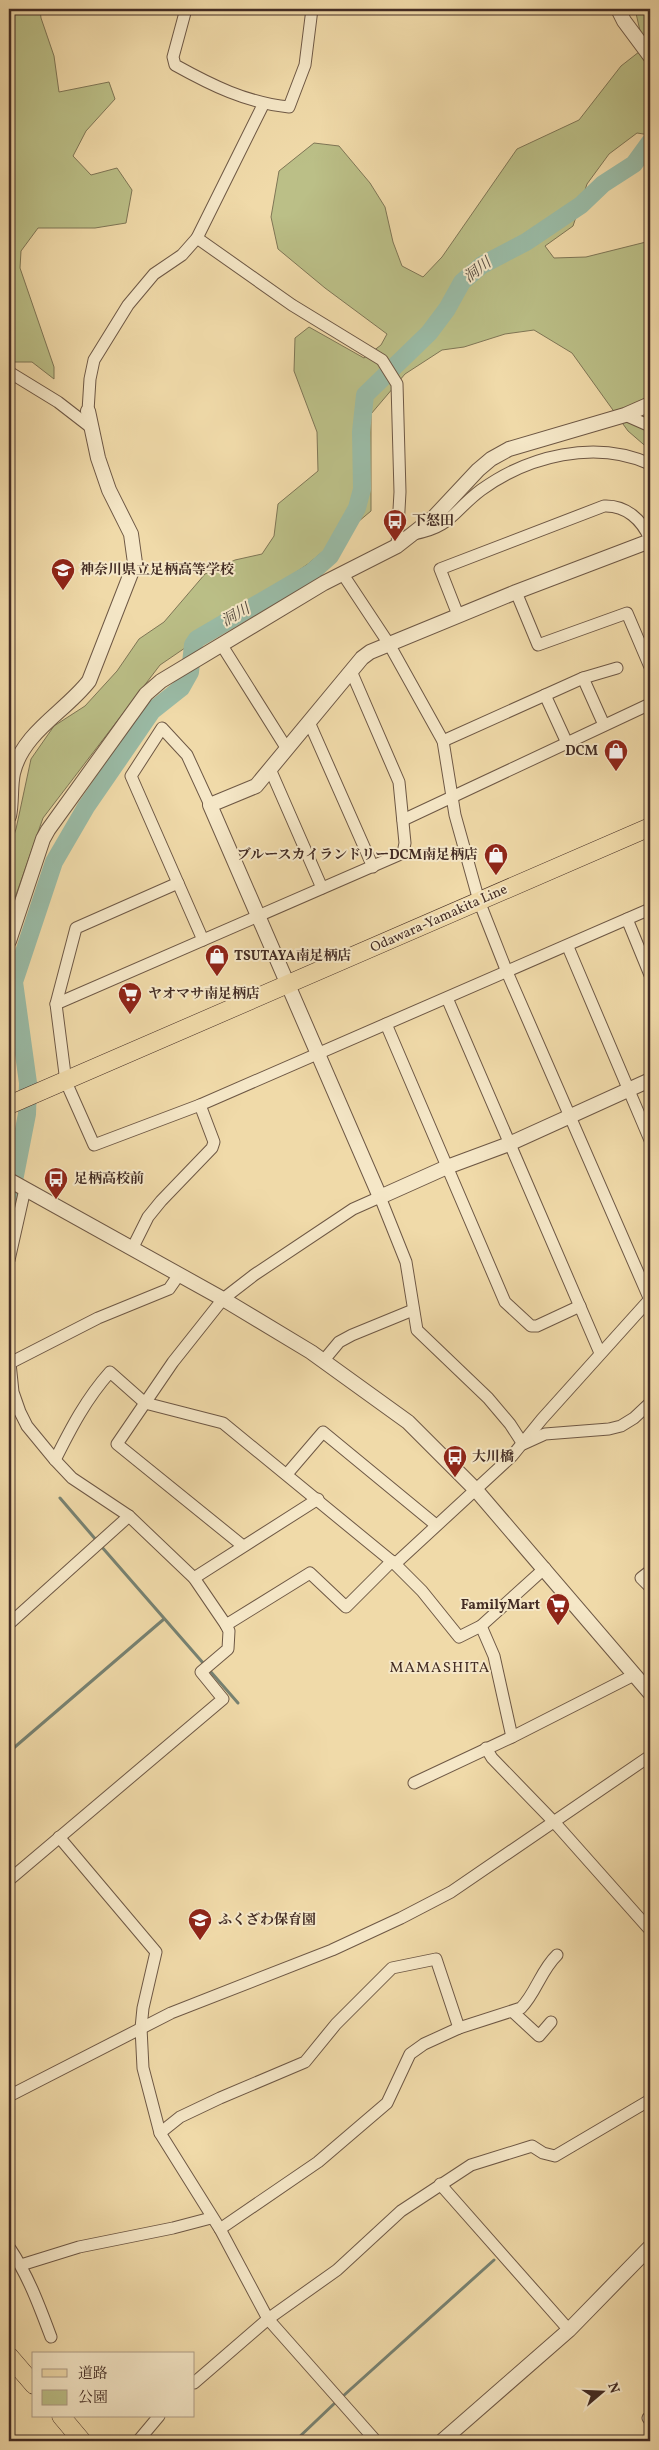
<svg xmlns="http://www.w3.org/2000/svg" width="659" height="2450" font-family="Vollkorn,'Noto Serif JP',serif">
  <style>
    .green { fill: #bbbf87; stroke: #7f7656 }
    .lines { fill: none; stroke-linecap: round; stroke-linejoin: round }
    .stream { stroke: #778272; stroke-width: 3 }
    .river { stroke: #9abba6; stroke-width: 18 }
    .minor-casing { stroke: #6e5845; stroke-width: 13 }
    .tertiary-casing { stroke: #6e5845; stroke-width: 16 }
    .primary-casing { stroke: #432c24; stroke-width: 19 }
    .minor { stroke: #f5e7c7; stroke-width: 11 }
    .tertiary { stroke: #f5e7c7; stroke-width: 14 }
    .primary { stroke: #f0daa9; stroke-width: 18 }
    .labels { text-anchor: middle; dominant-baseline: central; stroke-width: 4; stroke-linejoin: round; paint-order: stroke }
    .poi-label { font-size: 14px; font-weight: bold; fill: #432c24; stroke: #f5e7c7; text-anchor: start }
    .street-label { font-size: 14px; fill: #432c24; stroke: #f5e7c7 }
    .water-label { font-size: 15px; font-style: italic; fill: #54493e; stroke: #f5e7c7 }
    .neighbourhood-label { font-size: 15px; letter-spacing: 1px; fill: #432c24; stroke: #f5e7c7 }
  </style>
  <rect width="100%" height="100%" fill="#f0daa9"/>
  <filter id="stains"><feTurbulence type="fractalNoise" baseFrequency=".004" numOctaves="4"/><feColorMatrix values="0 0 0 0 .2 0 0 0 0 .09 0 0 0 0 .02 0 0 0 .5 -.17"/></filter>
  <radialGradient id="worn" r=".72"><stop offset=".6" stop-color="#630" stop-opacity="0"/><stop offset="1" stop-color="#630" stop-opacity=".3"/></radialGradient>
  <g class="green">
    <polygon points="9,9 40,9 41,18 54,56 59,92 109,82 115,99 86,131 73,156 91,175 117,168 132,190 126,223 95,228 38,228 21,251 20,268 54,367 54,379 32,362 9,362"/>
    <polygon points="635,9 650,9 650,135 637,133 609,154 587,184 573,226 545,246 554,258 586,257 650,241 650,450 628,431 572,353 534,330 505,334 464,347 442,350 405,374 371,414 371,511 308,564 160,665 43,818 9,915 9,849 16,829 31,759 54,726 85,706 117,671 139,639 164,622 205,574 235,560 262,554 274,536 278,504 318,471 317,432 294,371 295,338 309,327 364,358 381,345 387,334 325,288 278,249 271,217 279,171 314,143 339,146 370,183 385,207 393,242 402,266 423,277 442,257 517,149 579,120 621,66 644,48"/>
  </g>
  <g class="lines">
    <g class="stream">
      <polyline points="60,1498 97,1541"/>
      <polyline points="101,1546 238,1703"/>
      <polyline points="9,1752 164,1619"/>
      <polyline points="342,2397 494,2260"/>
      <polyline points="295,2441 337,2401"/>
    </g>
    <polyline class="river" points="9,1206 27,1114 28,1083 14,982 54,862 86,807 152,711 181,688 190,672 193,645 197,639 312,572 330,556 357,508 362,489 361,432 365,395 429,333 447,309 462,282 482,265 526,242 581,205 603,184 634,164 650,142"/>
    <g class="minor-casing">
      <g id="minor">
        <path d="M186,9L173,57L175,65C211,85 247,103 289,107L305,65L312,9"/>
        <polyline points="197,238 292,305 382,360 397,384 400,492 397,546"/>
        <polyline points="9,372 58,402 89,426"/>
        <polyline points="88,411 90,379 94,360 128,305 154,274 182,255 197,238 263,105"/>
        <polyline points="625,415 650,426"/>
        <path d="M413,534C452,527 453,511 481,490C528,456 595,439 650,464"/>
        <polyline points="342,573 389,644 443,741 455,815 479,901 507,972 650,1300"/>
        <polyline points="516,592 538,645 627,613 650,667"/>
        <path d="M458,615L440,569L604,506C626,505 642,520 650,539"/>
        <polyline points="221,644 287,749"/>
        <polyline points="583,678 604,725"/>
        <polyline points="545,695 567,743"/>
        <polyline points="309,722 373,867"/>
        <polyline points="443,741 583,678 617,668"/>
        <polyline points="270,769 322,888"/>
        <polyline points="403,820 650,704"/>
        <polyline points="178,883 76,928 56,1004 66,1082 94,1145 200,1105 650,909"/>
        <polyline points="627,919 650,975"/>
        <polyline points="203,940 131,776 162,728 187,755 210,805"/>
        <polyline points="568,947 650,1140"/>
        <polyline points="447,998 600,1353"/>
        <polyline points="56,1004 403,853 405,843 399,782 351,671"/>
        <polyline points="386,1024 505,1302 531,1326 537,1326 580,1306"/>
        <polyline points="132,1249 148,1217 161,1201 212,1148 214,1142 200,1105"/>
        <polyline points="9,1260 25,1189"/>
        <polyline points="324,1360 339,1342 352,1335 413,1310"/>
        <polyline points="10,1363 13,1392 20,1412 27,1426 55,1460 72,1478 129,1516 194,1578 226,1625 310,1573 346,1607 392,1561"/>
        <polyline points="10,1363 98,1318 169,1289 178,1276"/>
        <path d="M55,1460C71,1428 86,1399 110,1372L145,1403L223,1423L395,1564L422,1591L459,1637L481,1626L545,1568"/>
        <polyline points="287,1474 323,1432 436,1525"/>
        <polyline points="243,1546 117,1444 173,1362 223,1299 254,1275 353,1209 380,1197 406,1262 417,1330 488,1398 510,1424 523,1444 545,1434 609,1429 621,1426 634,1418 650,1403"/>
        <polyline points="395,1564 512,1456 542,1419 650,1299"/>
        <polyline points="650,1571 641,1578 650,1587"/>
        <polyline points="194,1578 318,1499"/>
        <polyline points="9,1624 129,1516"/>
        <polyline points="481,1626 494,1656 512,1737"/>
        <polyline points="486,1748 492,1758 555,1823 650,1930"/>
        <polyline points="414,1783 512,1737 634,1675"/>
        <polyline points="59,1837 156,1952 143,2008 141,2028 143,2068 160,2133 220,2229 268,2319 376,2441"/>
        <polyline points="9,1880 223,1699 201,1672 228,1649 229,1631 226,1625"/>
        <polyline points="513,2012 539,2036 551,2022"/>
        <polyline points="9,2096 171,2013 332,1950 401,1918 451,1892 650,1756"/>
        <polyline points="160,2133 180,2117 220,2098 305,2062 336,2024 392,1968 436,1959 459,2028"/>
        <polyline points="440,2184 569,2330"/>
        <path d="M220,2229L318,2162L387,2103L410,2054L424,2044L459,2028L521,2008C536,1993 541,1970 557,1955"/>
        <path d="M9,2247C28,2275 39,2305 51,2337"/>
        <polyline points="21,2265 79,2247 173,2228 211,2218"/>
        <polyline points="194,2383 268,2319 337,2270 401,2211 471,2165 532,2146 543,2153 555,2156 650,2100"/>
        <polyline points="648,2418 650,2421"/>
        <polyline points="138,2441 159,2416"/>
      </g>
    </g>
    <g class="tertiary-casing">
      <g id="tertiary">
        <polyline points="618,9 624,21 650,56"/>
        <polyline points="650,541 516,592 370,652 362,658 256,786 210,805 380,1197 447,1167 509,1144 650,1080"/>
        <path d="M9,816C12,802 10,787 13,773C23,732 65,712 89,681L135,563L131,534L109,490L98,458L88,411"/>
        <polyline points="9,941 43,839 48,830 146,694 161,681 324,583 397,546 434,517 478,470 491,459 509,449 625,415 650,404"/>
        <polyline points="9,1180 223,1299 311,1352 408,1422 476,1490 650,1693"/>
        <polyline points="442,2441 569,2330 650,2247"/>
      </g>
    </g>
    <g class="primary-casing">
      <g id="primary">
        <polyline points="9,1105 650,827"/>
        <polyline points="9,2356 34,2385"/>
        <polyline points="61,2416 82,2441"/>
      </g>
    </g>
    <use href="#minor" class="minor"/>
    <use href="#tertiary" class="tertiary"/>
    <use href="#primary" class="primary"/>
  </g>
  <defs>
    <g id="bus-pin" transform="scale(1.25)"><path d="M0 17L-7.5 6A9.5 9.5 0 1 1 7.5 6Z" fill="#8f2418" stroke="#f5e7c7"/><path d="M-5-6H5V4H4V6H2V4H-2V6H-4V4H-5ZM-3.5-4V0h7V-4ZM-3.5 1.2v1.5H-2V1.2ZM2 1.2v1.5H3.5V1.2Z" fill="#fff"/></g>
    <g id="school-pin" transform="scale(1.25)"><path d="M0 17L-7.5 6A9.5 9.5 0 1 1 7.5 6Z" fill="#8f2418" stroke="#f5e7c7"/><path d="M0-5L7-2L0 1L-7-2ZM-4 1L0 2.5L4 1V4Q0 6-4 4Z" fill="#fff"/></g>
    <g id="shop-pin" transform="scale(1.25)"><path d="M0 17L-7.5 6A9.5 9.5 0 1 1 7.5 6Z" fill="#8f2418" stroke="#f5e7c7"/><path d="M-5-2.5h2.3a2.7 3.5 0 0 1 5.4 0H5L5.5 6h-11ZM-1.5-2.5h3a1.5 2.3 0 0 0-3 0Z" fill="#fff"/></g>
    <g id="supermarket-pin" transform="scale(1.25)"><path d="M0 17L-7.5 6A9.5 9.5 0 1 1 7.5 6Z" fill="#8f2418" stroke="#f5e7c7"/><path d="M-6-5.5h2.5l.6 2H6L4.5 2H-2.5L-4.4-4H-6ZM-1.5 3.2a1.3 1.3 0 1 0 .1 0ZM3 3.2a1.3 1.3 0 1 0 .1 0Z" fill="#fff"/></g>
  </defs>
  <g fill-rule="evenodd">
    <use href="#bus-pin" x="395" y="521"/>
    <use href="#school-pin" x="63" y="570"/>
    <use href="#shop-pin" x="616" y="751"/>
    <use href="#shop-pin" x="496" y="855"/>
    <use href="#shop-pin" x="217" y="956"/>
    <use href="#supermarket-pin" x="130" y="994"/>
    <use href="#bus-pin" x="56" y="1179"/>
    <use href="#bus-pin" x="455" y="1457"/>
    <use href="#supermarket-pin" x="558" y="1605"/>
    <use href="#school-pin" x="200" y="1920"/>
  </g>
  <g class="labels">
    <g class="poi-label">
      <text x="412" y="521">下怒田</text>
      <text x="80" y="570">神奈川県立足柄高等学校</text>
      <text x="598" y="751" text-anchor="end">DCM</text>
      <text x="478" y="855" text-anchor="end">ブルースカイランドリーDCM南足柄店</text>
      <text x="234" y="956">TSUTAYA南足柄店</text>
      <text x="148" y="994">ヤオマサ南足柄店</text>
      <text x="74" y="1179">足柄高校前</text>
      <text x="472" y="1457">大川橋</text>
      <text x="540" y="1605" text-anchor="end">FamilyMart</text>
      <text x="218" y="1920">ふくざわ保育園</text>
    </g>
    <g class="street-label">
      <text transform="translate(439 919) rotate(-24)">Odawara-Yamakita Line</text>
    </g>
    <g class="water-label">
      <text transform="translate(478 271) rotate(-37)">洞川</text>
      <text transform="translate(236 616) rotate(-30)">洞川</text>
    </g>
    <g class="neighbourhood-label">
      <text x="440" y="1668">MAMASHITA</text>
    </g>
  </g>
  <rect width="659" height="2450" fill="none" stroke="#f0daa9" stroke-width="30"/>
  <rect x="10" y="10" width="639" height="2430" fill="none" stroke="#432c24" stroke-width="2.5"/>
  <rect x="15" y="15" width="629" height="2420" fill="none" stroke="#432c24"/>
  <rect x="32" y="2352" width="162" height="65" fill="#f5e7c7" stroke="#ae9c86"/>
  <rect x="42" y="2369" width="25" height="8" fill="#f0daa9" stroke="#ae9c86"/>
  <text x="78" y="2378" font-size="15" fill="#432c24">道路</text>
  <rect x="42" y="2390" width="25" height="15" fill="#bbbf87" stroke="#ae9c86"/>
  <text x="78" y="2402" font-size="15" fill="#432c24">公園</text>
  <g transform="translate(602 2392) rotate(71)" stroke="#f5e7c7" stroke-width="4" paint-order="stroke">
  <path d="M0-4L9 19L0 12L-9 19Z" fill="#432c24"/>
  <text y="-8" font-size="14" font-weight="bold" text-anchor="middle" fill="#432c24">N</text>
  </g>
  <rect width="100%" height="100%" filter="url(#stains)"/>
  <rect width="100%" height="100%" fill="url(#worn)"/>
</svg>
